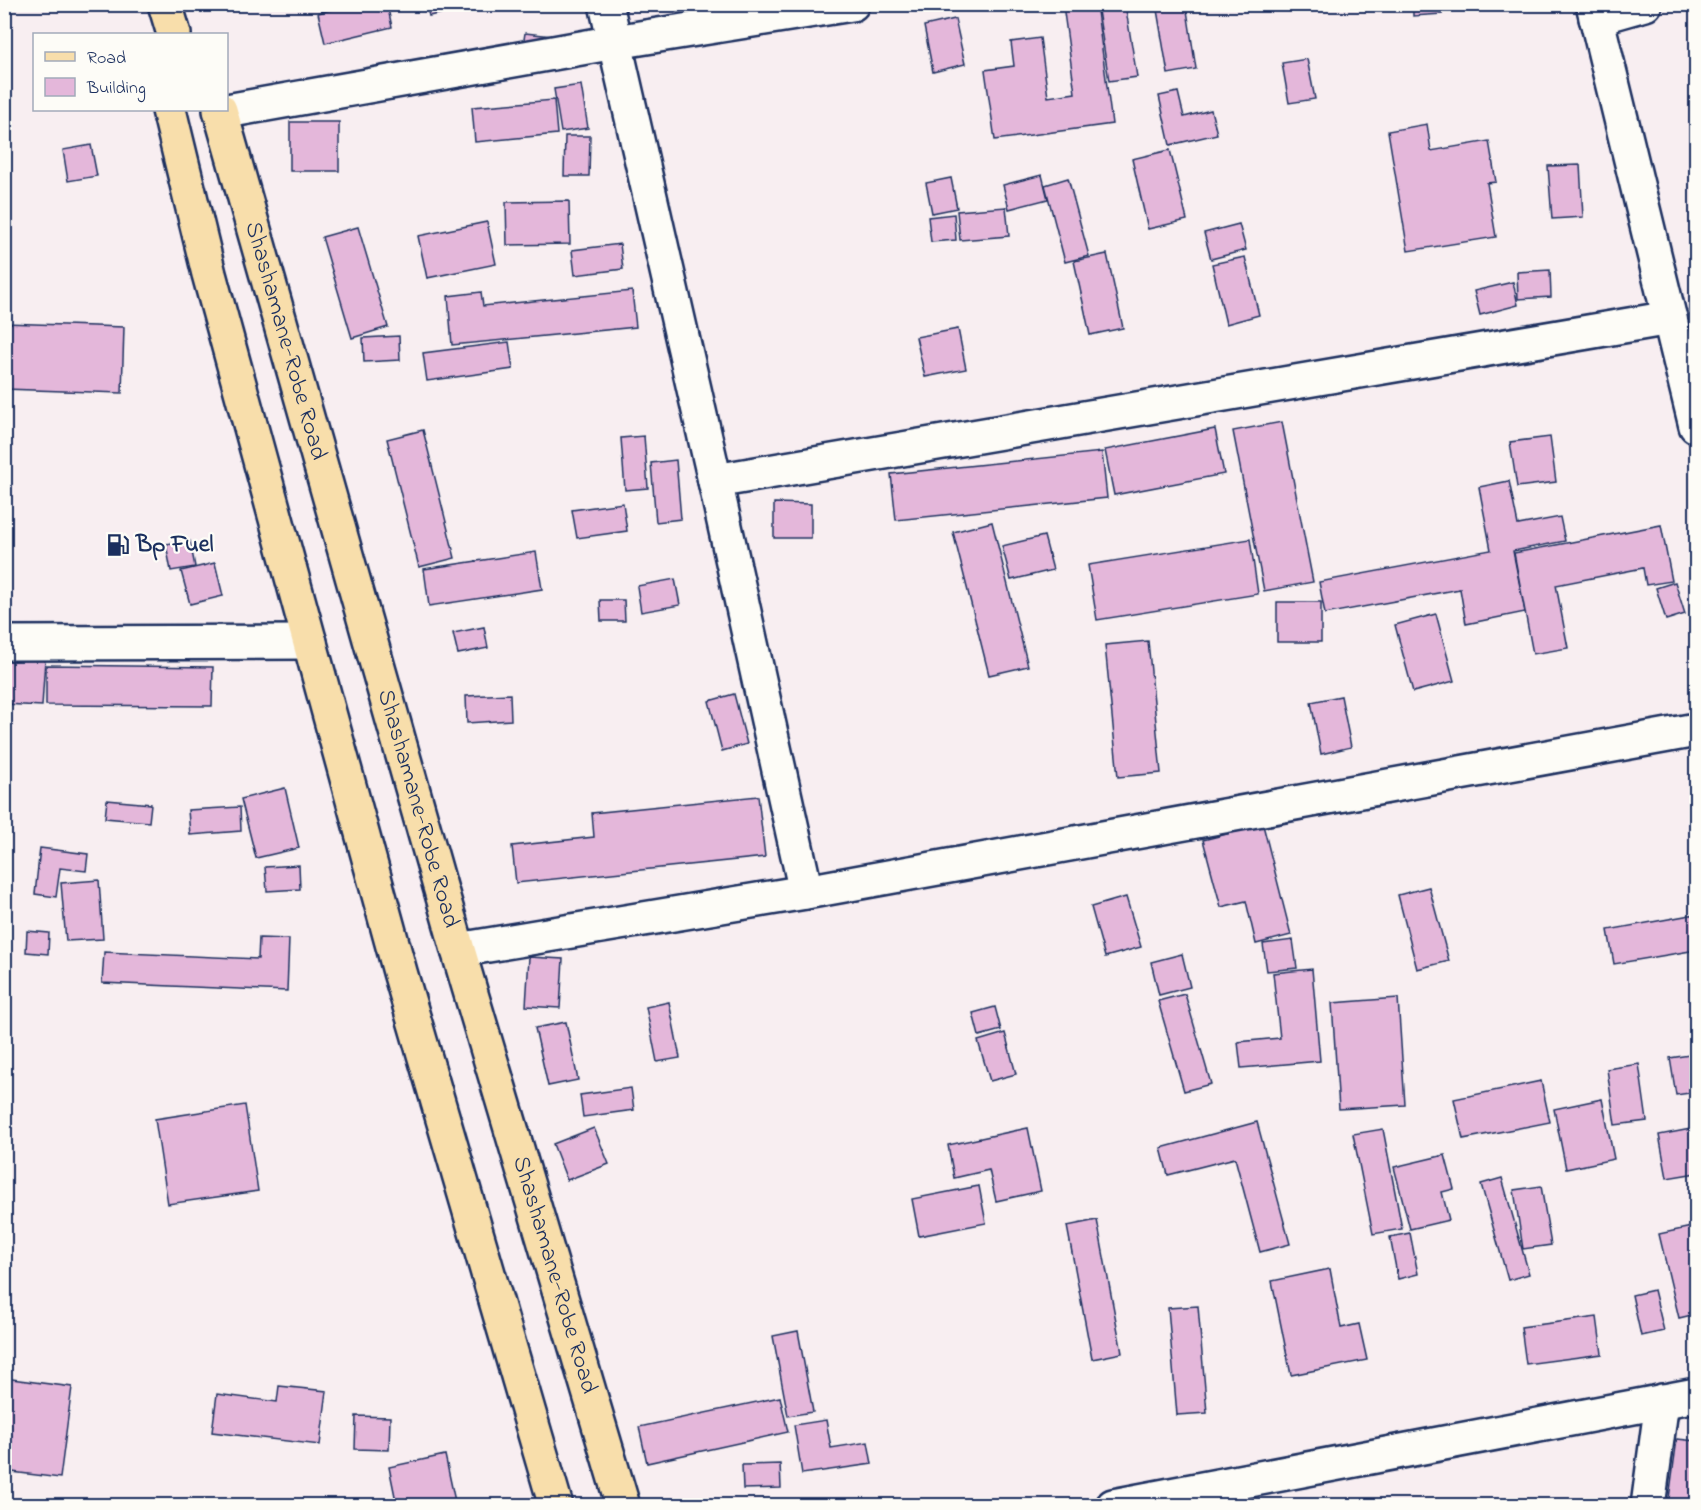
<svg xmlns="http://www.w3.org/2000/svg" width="1701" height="1510" font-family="'Indie Flower',sans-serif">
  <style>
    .building { fill: #e4b7da; stroke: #1b2f5e; stroke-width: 1.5 }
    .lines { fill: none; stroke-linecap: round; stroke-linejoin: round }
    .street-casing { stroke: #1b2f5e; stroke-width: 38 }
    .secondary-casing { stroke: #1b2f5e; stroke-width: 38 }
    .primary-casing { stroke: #1b2f5e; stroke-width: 38 }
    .street { stroke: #fdfcf7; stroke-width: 33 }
    .secondary { stroke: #fdfcf7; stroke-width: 33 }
    .primary { stroke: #f8deab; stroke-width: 33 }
    .labels { text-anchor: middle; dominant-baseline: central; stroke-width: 4.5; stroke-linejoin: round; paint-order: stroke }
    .street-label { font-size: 24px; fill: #1b2f5e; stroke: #fdfcf7 }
    .poi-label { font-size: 24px; font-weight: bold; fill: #1b2f5e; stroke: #fdfcf7; text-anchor: start }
  </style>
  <rect width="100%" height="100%" fill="#f8eef1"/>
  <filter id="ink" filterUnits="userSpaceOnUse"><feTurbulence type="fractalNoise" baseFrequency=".0167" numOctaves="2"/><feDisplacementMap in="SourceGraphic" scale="12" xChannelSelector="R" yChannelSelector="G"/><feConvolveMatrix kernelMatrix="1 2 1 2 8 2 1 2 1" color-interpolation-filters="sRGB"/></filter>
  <g filter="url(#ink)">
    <g class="building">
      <polygon points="353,4 387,4 392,27 325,43 318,13"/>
      <polygon points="426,4 481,4 429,16"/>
      <polygon points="1096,4 1112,124 995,140 985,70 1014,66 1011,42 1040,38 1048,97 1075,93 1063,5"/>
      <polygon points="1097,4 1125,4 1137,77 1109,81"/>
      <polygon points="1156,4 1186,4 1196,69 1168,74"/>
      <polygon points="1413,4 1441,4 1442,14 1413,16"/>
      <polygon points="955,19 965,64 933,72 924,26"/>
      <polygon points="525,33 562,37 523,46"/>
      <polygon points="1307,59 1315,99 1289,103 1282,63"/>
      <polygon points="581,85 588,128 561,132 554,89"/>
      <polygon points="1178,92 1184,117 1211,110 1217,134 1170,145 1159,96"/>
      <polygon points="554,100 557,134 475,142 472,107"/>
      <rect x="290" y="122" width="49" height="49"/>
      <polygon points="1427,124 1431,151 1489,141 1496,182 1487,183 1496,237 1408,251 1388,131"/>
      <polygon points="565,136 590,136 589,176 564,176"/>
      <polygon points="91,145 97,176 68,181 63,150"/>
      <polygon points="1170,150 1187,220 1148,229 1132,159"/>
      <polygon points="1580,165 1583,217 1552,219 1548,166"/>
      <polygon points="1042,175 1048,199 1009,209 1003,185"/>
      <polygon points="951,178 957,208 932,213 926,183"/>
      <polygon points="1068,178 1089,256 1065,262 1045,185"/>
      <polygon points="569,201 570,244 507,245 506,202"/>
      <polygon points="1006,207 1009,236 960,240 957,211"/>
      <polygon points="954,214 956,240 931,242 928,217"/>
      <polygon points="487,222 496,264 427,278 418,236"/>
      <polygon points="1239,224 1246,250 1211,259 1204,233"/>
      <polygon points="358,227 388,327 352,338 322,237"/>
      <polygon points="620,244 623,269 575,275 572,250"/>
      <polygon points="1107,254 1123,328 1090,335 1074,261"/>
      <polygon points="1245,257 1259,315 1226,324 1212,264"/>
      <polygon points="1550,270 1551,297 1518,299 1517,272"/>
      <polygon points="1513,282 1518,305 1480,315 1474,291"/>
      <polygon points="632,291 636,327 452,345 448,296 481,292 483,306"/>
      <polygon points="4,323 124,327 122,393 4,389"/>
      <polygon points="958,329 966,369 925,377 916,337"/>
      <polygon points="399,336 400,360 364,362 363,338"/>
      <polygon points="509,342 513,369 427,381 423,353"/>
      <polygon points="1282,422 1313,582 1264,591 1233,431"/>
      <polygon points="1215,429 1224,474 1114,495 1105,450"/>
      <polygon points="423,430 455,558 419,567 387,439"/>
      <polygon points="644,436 648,488 625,490 621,438"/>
      <polygon points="1550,437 1556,482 1517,487 1510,442"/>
      <polygon points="1102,452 1107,498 896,520 891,474"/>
      <polygon points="676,460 681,519 656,522 651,463"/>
      <polygon points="1509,481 1518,525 1560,517 1565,541 1513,551 1525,612 1466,624 1460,589 1325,614 1319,582 1491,550 1479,487"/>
      <polygon points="623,503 627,531 577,538 572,510"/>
      <polygon points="774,503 811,504 811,538 774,538"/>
      <polygon points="992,522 1028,666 989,675 953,532"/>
      <polygon points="1661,525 1672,581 1646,585 1643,568 1556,585 1568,648 1533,654 1514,553"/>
      <polygon points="1044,536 1053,570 1011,580 1002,546"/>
      <polygon points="1250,539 1258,594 1097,620 1088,565"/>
      <polygon points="190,541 195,567 171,571 166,544"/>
      <polygon points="536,552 542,589 429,606 424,569"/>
      <polygon points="215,563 223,596 190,604 181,571"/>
      <polygon points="675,579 680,605 641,612 637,586"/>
      <polygon points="1675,582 1685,614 1666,620 1656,588"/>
      <polygon points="600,600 624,600 625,621 601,621"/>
      <rect x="1277" y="602" width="44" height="40"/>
      <polygon points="1436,614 1454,681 1413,692 1395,625"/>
      <polygon points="484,627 488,648 458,654 453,633"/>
      <polygon points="1148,641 1161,773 1118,777 1105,645"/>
      <polygon points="4,657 45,659 42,706 4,704"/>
      <polygon points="46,665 213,667 212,706 46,705"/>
      <polygon points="510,694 511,720 467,723 466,696"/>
      <polygon points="734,694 747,744 722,751 709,701"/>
      <polygon points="1341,696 1351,747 1321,754 1311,702"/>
      <polygon points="285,788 299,848 256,858 241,799"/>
      <polygon points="758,796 765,857 516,883 512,846 594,837 592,813"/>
      <polygon points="107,800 151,804 149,822 105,818"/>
      <polygon points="240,807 241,831 190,835 188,810"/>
      <polygon points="1263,825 1291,935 1256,944 1246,901 1221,907 1203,840"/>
      <polygon points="40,848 88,854 86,871 60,868 56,897 35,894"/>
      <polygon points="299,865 300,889 267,891 265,867"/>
      <polygon points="99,880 103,939 66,941 61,883"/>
      <polygon points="1429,887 1449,961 1417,969 1398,895"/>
      <polygon points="1126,897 1141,947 1105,957 1091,907"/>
      <polygon points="1696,914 1696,950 1614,964 1608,930"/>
      <polygon points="27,931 49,933 48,954 26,952"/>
      <polygon points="259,938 289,939 287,991 102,983 104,952 258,959"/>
      <polygon points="1293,940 1297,968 1267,971 1263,944"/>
      <polygon points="1182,954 1190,987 1159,995 1151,962"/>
      <polygon points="529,957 563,959 560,1008 526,1006"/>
      <polygon points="1312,969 1320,1061 1241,1068 1238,1042 1280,1038 1273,973"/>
      <polygon points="1185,994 1211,1084 1184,1091 1158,1001"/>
      <polygon points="1398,998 1405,1105 1339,1109 1332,1003"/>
      <polygon points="669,1002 680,1058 657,1062 646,1007"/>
      <polygon points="995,1007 1001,1030 979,1036 973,1013"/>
      <polygon points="566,1022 578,1080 548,1086 535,1028"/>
      <polygon points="1005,1033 1016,1074 990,1081 978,1041"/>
      <polygon points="1696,1054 1696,1092 1676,1095 1670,1058"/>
      <polygon points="1639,1064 1647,1121 1615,1125 1607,1069"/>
      <polygon points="1541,1081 1550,1122 1463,1139 1454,1099"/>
      <polygon points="631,1088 634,1110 583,1117 580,1095"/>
      <polygon points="1602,1099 1614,1159 1566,1169 1554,1109"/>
      <polygon points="245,1105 258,1191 168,1204 155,1119"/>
      <polygon points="1257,1122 1290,1244 1260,1252 1235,1158 1168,1175 1161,1148"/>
      <polygon points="594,1128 609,1164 567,1180 553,1144"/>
      <polygon points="1028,1128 1041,1191 996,1201 989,1170 954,1178 948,1145"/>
      <polygon points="1696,1128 1696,1173 1667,1178 1659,1135"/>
      <polygon points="1383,1129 1402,1229 1373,1234 1353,1134"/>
      <polygon points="1445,1155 1454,1189 1442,1192 1449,1220 1410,1229 1394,1167"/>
      <polygon points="1502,1178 1529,1274 1508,1280 1481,1184"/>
      <polygon points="979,1186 986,1223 919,1236 912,1199"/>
      <polygon points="1541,1186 1551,1245 1523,1249 1514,1190"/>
      <polygon points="1097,1220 1122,1353 1092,1359 1067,1226"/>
      <polygon points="1696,1226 1696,1314 1679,1318 1659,1234"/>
      <polygon points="1410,1233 1418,1274 1398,1279 1390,1237"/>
      <polygon points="1330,1269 1341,1328 1359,1324 1367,1360 1291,1375 1272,1281"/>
      <polygon points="1654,1290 1664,1331 1641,1336 1632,1295"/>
      <polygon points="1198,1306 1207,1413 1177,1415 1168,1308"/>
      <polygon points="1597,1317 1602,1354 1526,1364 1521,1327"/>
      <polygon points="798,1331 813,1412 788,1416 773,1336"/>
      <polygon points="4,1378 72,1387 60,1478 4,1471"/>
      <polygon points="279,1386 327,1391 320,1445 212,1432 217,1394 277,1402"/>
      <polygon points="780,1397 788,1432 647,1463 639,1427"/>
      <polygon points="356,1416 390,1417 389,1450 355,1449"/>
      <polygon points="826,1420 831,1448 868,1442 872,1464 802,1474 794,1425"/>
      <polygon points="1677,1439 1696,1441 1696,1506 1668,1506"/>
      <polygon points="445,1455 456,1506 397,1506 389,1467"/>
      <polygon points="780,1464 781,1488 743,1489 742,1465"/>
    </g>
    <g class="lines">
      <g class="street-casing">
        <g id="street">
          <polyline points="606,4 715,481 806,892"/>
          <polyline points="1593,4 1696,426"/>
          <polyline points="1596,18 1645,4"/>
          <polyline points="221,112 615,42 852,4"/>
          <polyline points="715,481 1670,318"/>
          <polyline points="4,643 310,642"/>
          <polyline points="458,950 806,892 1696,730"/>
          <polyline points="1648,1506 1662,1401"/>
        </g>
      </g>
      <g class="secondary-casing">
        <polyline id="secondary" points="1113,1506 1696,1395"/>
      </g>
      <g class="primary-casing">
        <g id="primary">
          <polyline points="165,4 174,34"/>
          <polyline points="169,110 209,274 400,972 556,1506"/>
          <path id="s1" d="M220,110L458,950L623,1506"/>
        </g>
      </g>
      <use href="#street" class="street"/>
      <use href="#secondary" class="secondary"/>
      <use href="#primary" class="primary"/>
    </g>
  </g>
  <defs>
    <g id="fuel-bare" transform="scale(1.8)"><path d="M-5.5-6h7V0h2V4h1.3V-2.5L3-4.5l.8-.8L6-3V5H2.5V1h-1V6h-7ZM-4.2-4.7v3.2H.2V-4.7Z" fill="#1b2f5e" stroke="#fdfcf7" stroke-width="2.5" paint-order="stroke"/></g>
  </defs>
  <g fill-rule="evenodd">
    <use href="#fuel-bare" x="118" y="545"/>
  </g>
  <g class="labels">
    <g class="street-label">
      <text stroke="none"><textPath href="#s1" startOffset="240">Shashamane-Robe Road</textPath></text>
      <text stroke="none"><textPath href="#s1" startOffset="726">Shashamane-Robe Road</textPath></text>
      <text stroke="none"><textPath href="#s1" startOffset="1212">Shashamane-Robe Road</textPath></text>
    </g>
    <g class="poi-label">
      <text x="136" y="545">Bp Fuel</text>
    </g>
  </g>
  <rect width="1701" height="1510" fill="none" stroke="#fdfcf7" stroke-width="24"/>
  <rect x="12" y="12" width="1677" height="1486" fill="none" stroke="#1b2f5e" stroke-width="2" filter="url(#ink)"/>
  <rect x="33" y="33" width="195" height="78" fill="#fdfcf7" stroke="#a3aaba" stroke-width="1.5"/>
  <rect x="45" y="52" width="30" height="9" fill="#f8deab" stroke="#a3aaba" stroke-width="1.5"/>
  <text x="87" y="63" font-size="18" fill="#1b2f5e">Road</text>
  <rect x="45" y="78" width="30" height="18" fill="#e4b7da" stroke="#a3aaba" stroke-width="1.5"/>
  <text x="87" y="93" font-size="18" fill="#1b2f5e">Building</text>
</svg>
